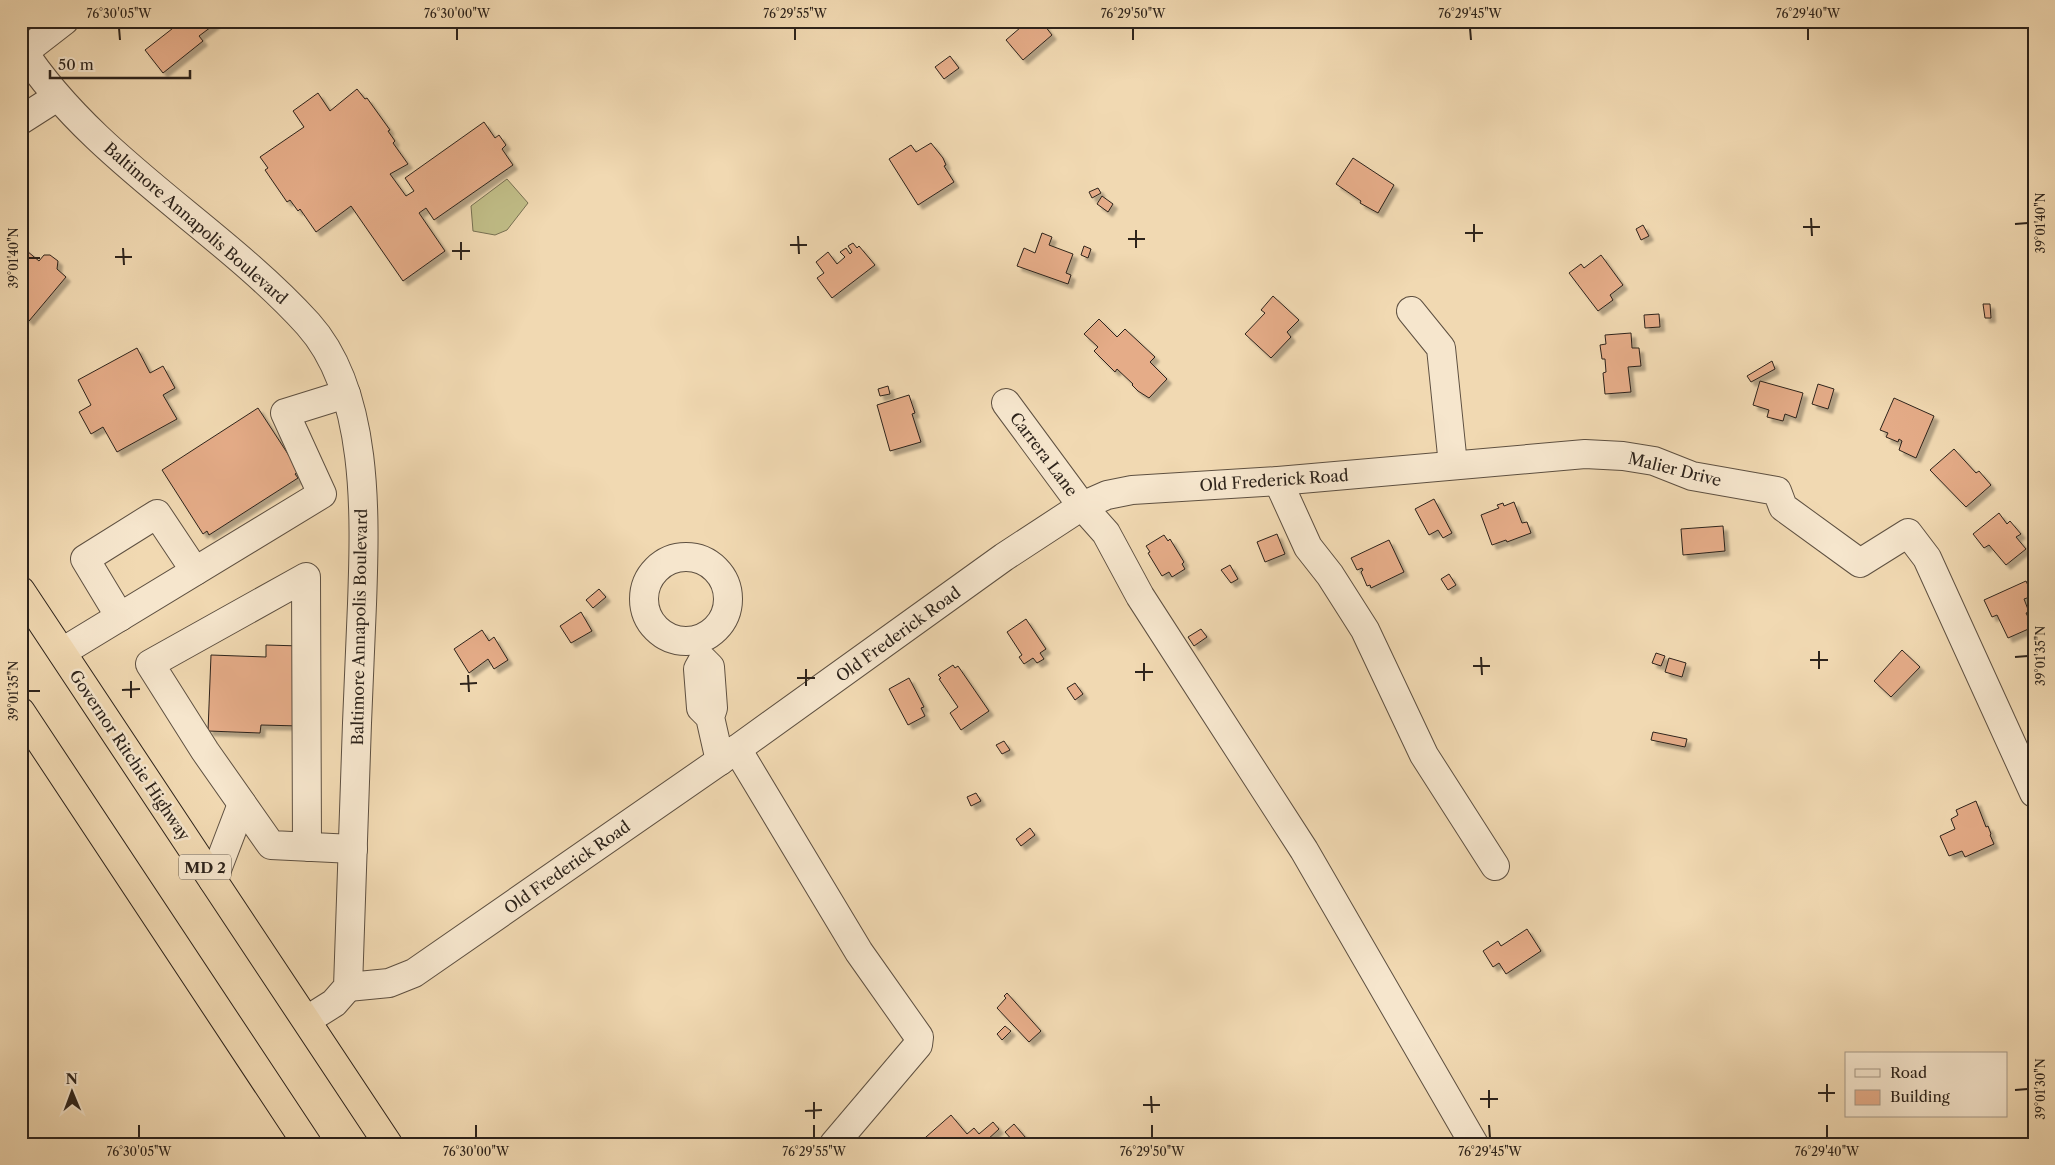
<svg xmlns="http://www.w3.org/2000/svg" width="2055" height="1165" font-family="'Libre Caslon Text',serif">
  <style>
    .green { fill: #c1be88; stroke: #777052 }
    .building { fill: #e5ac88; stroke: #2d231b; filter: url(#shadow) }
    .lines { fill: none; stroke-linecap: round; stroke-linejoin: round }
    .minor-casing { stroke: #5e5041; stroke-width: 30 }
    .highway-casing { stroke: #2d231b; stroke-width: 30 }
    .minor { stroke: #f6e6cd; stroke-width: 28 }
    .highway { stroke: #f1d9b2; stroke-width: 28 }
    .ticks { fill: none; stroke: #2d231b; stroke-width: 2 }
    .labels { text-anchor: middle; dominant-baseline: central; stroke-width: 5; stroke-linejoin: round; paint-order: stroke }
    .shield { fill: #f6e6cd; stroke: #695e50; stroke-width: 1 }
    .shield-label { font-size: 15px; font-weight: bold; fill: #2d231b }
    .street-label { font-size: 16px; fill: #2d231b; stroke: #f6e6cd }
    .neatline { fill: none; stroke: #2d231b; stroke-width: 2 }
    .ticks-label { font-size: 12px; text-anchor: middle; fill: #2d231b }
  </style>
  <defs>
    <filter id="shadow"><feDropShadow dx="4.5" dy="4.5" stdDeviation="1" flood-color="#0004"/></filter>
  </defs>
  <rect width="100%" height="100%" fill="#f1d9b2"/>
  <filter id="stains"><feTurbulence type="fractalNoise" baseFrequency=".004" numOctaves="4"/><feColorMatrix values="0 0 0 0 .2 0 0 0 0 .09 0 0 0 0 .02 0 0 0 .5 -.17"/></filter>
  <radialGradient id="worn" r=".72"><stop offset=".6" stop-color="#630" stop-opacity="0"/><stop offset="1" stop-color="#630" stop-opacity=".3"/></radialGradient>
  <polygon class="green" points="507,179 528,203 507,230 495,235 473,231 471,206"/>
  <g class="building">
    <polygon points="185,21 212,21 215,24 199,36 203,41 163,73 145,50 177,25 179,27"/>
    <polygon points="1028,21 1041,21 1052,35 1023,60 1006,40"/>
    <polygon points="950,56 959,68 944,79 935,67"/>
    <polygon points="357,89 365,99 367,98 390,130 388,131 395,141 393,143 408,164 390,174 406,196 414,191 405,178 484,122 495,138 499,135 506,145 502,149 513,165 434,220 426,208 419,213 445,251 403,281 351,206 316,232 300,209 298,211 290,200 287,202 265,170 268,168 260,157 304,127 293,111 318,93 330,111"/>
    <polygon points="931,143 943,158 946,165 944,166 954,182 918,205 889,159 911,145 916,152"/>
    <polygon points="1353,158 1394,185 1378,213 1360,203 1361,201 1336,184"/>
    <polygon points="1098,188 1101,193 1092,198 1089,192"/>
    <polygon points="1102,196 1113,204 1108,212 1097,204"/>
    <polygon points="1643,225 1649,236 1641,240 1636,229"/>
    <polygon points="1042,233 1052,237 1049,245 1073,254 1066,273 1071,275 1068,284 1017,266 1024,248 1035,253"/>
    <polygon points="853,243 857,248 859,246 875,265 832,298 817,278 824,273 816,262 828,252 837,264 845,257 840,252 846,248 850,254 852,252 848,246"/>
    <polygon points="21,246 39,261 44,255 50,255 58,261 57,269 66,277 29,321 21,314"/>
    <polygon points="1084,246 1091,249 1088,258 1081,255"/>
    <polygon points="1601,255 1623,285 1610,295 1613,300 1598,311 1569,273 1581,264 1584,268"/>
    <polygon points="1273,296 1299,320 1287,332 1291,337 1271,358 1245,334 1265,313 1261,310"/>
    <polygon points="1983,304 1990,304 1991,318 1985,318"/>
    <polygon points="1659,314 1660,327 1645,328 1644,315"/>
    <polygon points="1099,319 1117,337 1125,329 1155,357 1150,362 1167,379 1149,398 1138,391 1132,385 1133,384 1117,369 1115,372 1094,351 1098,347 1084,334"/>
    <polygon points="1631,333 1632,348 1639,348 1641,366 1628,367 1631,392 1605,394 1603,373 1606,372 1605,359 1602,359 1600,345 1606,344 1605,335"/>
    <polygon points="137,348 150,373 163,366 175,388 163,395 177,419 117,452 103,427 91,434 79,412 91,405 78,380"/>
    <polygon points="1772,361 1775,369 1751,382 1747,376"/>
    <polygon points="1760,381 1803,393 1796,418 1785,414 1783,421 1767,417 1769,410 1753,405"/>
    <polygon points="1818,384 1834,389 1828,409 1812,404"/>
    <polygon points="888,386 890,394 880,396 878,389"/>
    <polygon points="909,395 915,413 912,414 921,442 890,451 877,405"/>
    <polygon points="1894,398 1934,416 1916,458 1899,450 1902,441 1899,439 1898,442 1886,437 1888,433 1880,430"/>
    <polygon points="258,408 299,471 295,474 298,478 209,535 207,531 203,534 162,470"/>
    <polygon points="1954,449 1976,473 1979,471 1991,485 1966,507 1930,470"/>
    <polygon points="1434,499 1452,533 1443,538 1438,530 1429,535 1415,509"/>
    <polygon points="1514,502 1522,523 1527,522 1531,533 1507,542 1506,540 1492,545 1481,515 1499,508 1497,505 1503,503 1504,506"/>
    <polygon points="1999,513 2007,524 2010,521 2021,534 2016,537 2026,549 2006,565 1989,545 1984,548 1973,534"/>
    <polygon points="1723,526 1725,551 1683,555 1681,529"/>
    <polygon points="1277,534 1285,554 1265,562 1257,542"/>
    <polygon points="1164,535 1168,541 1170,539 1184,562 1182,564 1185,569 1172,577 1169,572 1162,576 1148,553 1150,552 1146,546"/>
    <polygon points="1389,540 1404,572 1371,588 1370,585 1367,586 1361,572 1363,570 1362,568 1357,570 1351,558"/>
    <polygon points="1230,565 1238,579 1231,583 1221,570"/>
    <polygon points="1449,574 1456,585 1448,590 1441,579"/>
    <polygon points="2026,581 2033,596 2024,599 2029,612 2026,613 2033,627 2008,638 1997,615 1992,617 1984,600"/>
    <polygon points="599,589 606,597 593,608 586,600"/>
    <polygon points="581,612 592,631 571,643 560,626"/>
    <polygon points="1026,619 1046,649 1040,653 1044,659 1037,663 1033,658 1024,664 1019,657 1022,655 1007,632"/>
    <polygon points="1201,629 1207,637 1194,646 1188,637"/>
    <polygon points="482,630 489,641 494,637 508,660 494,669 488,659 469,673 454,649"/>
    <polygon points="266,645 301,646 300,726 261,725 260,733 208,731 211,655 266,657"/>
    <polygon points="1902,650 1920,667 1891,697 1874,681"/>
    <polygon points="1656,653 1665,656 1661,666 1652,663"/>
    <polygon points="1669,658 1686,663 1682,677 1665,672"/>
    <polygon points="953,665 955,668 958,666 989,711 961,730 950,713 958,707 939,679 941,678 938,675"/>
    <polygon points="909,678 924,707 921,708 925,716 908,725 889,689"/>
    <polygon points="1075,683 1083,694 1075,700 1067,688"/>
    <polygon points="1653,732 1687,739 1685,747 1651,740"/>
    <polygon points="1004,741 1010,750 1002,754 996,745"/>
    <polygon points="976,793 981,801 971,806 967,797"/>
    <polygon points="1976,801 1986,827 1988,826 1991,834 1990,835 1994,844 1965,857 1962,851 1949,856 1940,836 1955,829 1951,819 1958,815 1956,810"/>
    <polygon points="1030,828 1035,835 1021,846 1016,839"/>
    <polygon points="1527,929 1541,951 1506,974 1499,963 1493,967 1483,951 1498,941 1501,946"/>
    <polygon points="1007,993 1041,1031 1029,1042 997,1008 1006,998 1004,996"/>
    <polygon points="1005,1026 1011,1031 1002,1040 997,1034"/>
    <polygon points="951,1115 967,1134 974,1128 979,1134 993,1122 999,1129 986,1141 988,1144 918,1144"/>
    <polygon points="1014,1124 1031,1144 1015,1144 1013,1141 1005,1132"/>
  </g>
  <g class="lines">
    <g class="minor-casing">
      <g id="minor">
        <path d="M21,48C93,159 220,227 308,324C370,393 365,518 362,604C360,644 359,683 357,723C354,811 351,899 348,987L334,1003L307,1020"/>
        <polyline points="24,52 64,21"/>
        <polyline points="21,120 57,97"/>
        <polyline points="1411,311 1441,348 1453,465"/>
        <polyline points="1006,403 1082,506 1106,533 1140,596 1304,850 1474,1144"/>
        <polyline points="1278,481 1308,547 1330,575 1365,630 1424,755 1495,866"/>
        <circle cx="686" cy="599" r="42"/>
        <polyline points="120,617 85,559 157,514 195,571"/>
        <polyline points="62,652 322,494 285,413 346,394"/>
        <polyline points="710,717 713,708 710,667 703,660 698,669 701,708 710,717 720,761"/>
        <polyline points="737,749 859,952 919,1037 918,1045 834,1144"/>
        <polyline points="307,847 306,577 150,664 205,751 271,845 353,849"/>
        <polyline points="213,880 242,804"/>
        <polyline points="348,987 389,983 414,973 737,749 1004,557 1082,506 1107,495 1132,490 1278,481 1585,454 1623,456 1654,461 1692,476 1777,491 1783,507 1860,563 1908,533 1927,558 2034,793"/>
      </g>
    </g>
    <g class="highway-casing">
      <g id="highway">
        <polyline points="21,591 388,1144"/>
        <polyline points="21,712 307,1144"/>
      </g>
    </g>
    <use href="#minor" class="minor"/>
    <use href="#highway" class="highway"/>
  </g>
  <path class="ticks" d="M119,28L120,40M457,28V40M795,28V40M1133,28V40M1470,28L1471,40M1808,28V40M1811,218L1812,236M1474,224V242M2015,224L2028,223M1803,227H1820M1136,230V248M1465,233H1483M798,236L799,254M1128,239H1145M461,242V260M790,245H807M123,248L124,265M452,251H470M115,257H132M28,258H40M1819,651V669M1481,657L1482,675M2015,657L2028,656M1810,660H1828M1144,663V681M1473,666H1490M806,669V686M1135,672H1153M468,675L469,692M797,678H815M131,681V698M460,684L477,683M122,690L140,689M28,691H40M1827,1084V1102M1489,1090V1108M2015,1090L2028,1089M1818,1093H1835M1151,1096L1152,1113M1480,1099H1498M814,1102V1119M1143,1105H1160M805,1111L822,1110M139,1125V1138M476,1125V1138M814,1125V1138M1152,1125V1138M1489,1125L1490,1138M1827,1125V1138"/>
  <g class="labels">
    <rect class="shield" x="179" y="854.5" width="52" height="25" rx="4"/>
    <g class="shield-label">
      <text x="205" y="867">MD 2</text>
    </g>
    <g class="street-label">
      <text transform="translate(196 223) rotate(41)">Baltimore Annapolis Boulevard</text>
      <text transform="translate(1044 454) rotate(53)">Carrera Lane</text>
      <text transform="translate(1675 469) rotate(14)">Malier Drive</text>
      <text transform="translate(1274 480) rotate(-4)">Old Frederick Road</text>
      <text transform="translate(359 627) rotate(-89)">Baltimore Annapolis Boulevard</text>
      <text transform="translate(898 634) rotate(-36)">Old Frederick Road</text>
      <text transform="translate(130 755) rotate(56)">Governor Ritchie Highway</text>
      <text transform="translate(567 867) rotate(-35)">Old Frederick Road</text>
    </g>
  </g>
  <rect width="2055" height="1165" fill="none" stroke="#f1d9b2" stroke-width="55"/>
  <rect x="1845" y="1052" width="162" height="65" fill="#f6e6cd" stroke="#a69886"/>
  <rect x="1855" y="1069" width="25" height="8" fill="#f6e6cd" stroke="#a69886"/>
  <text x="1890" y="1078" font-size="15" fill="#2d231b">Road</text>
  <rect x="1855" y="1090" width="25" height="15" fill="#e5ac88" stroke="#a69886"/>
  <text x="1890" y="1102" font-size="15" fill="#2d231b">Building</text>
  <g transform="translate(72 1092) rotate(359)" stroke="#f6e6cd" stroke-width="4" paint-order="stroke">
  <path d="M0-4L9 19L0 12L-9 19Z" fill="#2d231b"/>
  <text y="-8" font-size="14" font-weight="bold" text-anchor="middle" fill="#2d231b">N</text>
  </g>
  <path d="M50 70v8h140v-8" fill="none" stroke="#2d231b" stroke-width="2.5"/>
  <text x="58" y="70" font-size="15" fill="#2d231b" stroke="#f6e6cd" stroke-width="4" paint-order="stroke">50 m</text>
  <rect x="28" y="28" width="2000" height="1110" class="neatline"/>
  <g class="ticks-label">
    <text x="119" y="18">76°30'05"W</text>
    <text x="457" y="18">76°30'00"W</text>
    <text x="795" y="18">76°29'55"W</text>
    <text x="1133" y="18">76°29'50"W</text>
    <text x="1470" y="18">76°29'45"W</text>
    <text x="1808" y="18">76°29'40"W</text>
    <text transform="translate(2041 223) rotate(-90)" y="4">39°01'40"N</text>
    <text transform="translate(14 258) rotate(-90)" y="4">39°01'40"N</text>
    <text transform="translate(2041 656) rotate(-90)" y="4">39°01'35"N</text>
    <text transform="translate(14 691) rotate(-90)" y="4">39°01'35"N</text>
    <text transform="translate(2041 1089) rotate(-90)" y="4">39°01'30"N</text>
    <text x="139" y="1156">76°30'05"W</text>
    <text x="476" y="1156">76°30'00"W</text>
    <text x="814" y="1156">76°29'55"W</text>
    <text x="1152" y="1156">76°29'50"W</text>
    <text x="1490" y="1156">76°29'45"W</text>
    <text x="1827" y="1156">76°29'40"W</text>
  </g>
  <rect width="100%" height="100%" filter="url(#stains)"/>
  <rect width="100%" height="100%" fill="url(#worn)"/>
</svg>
